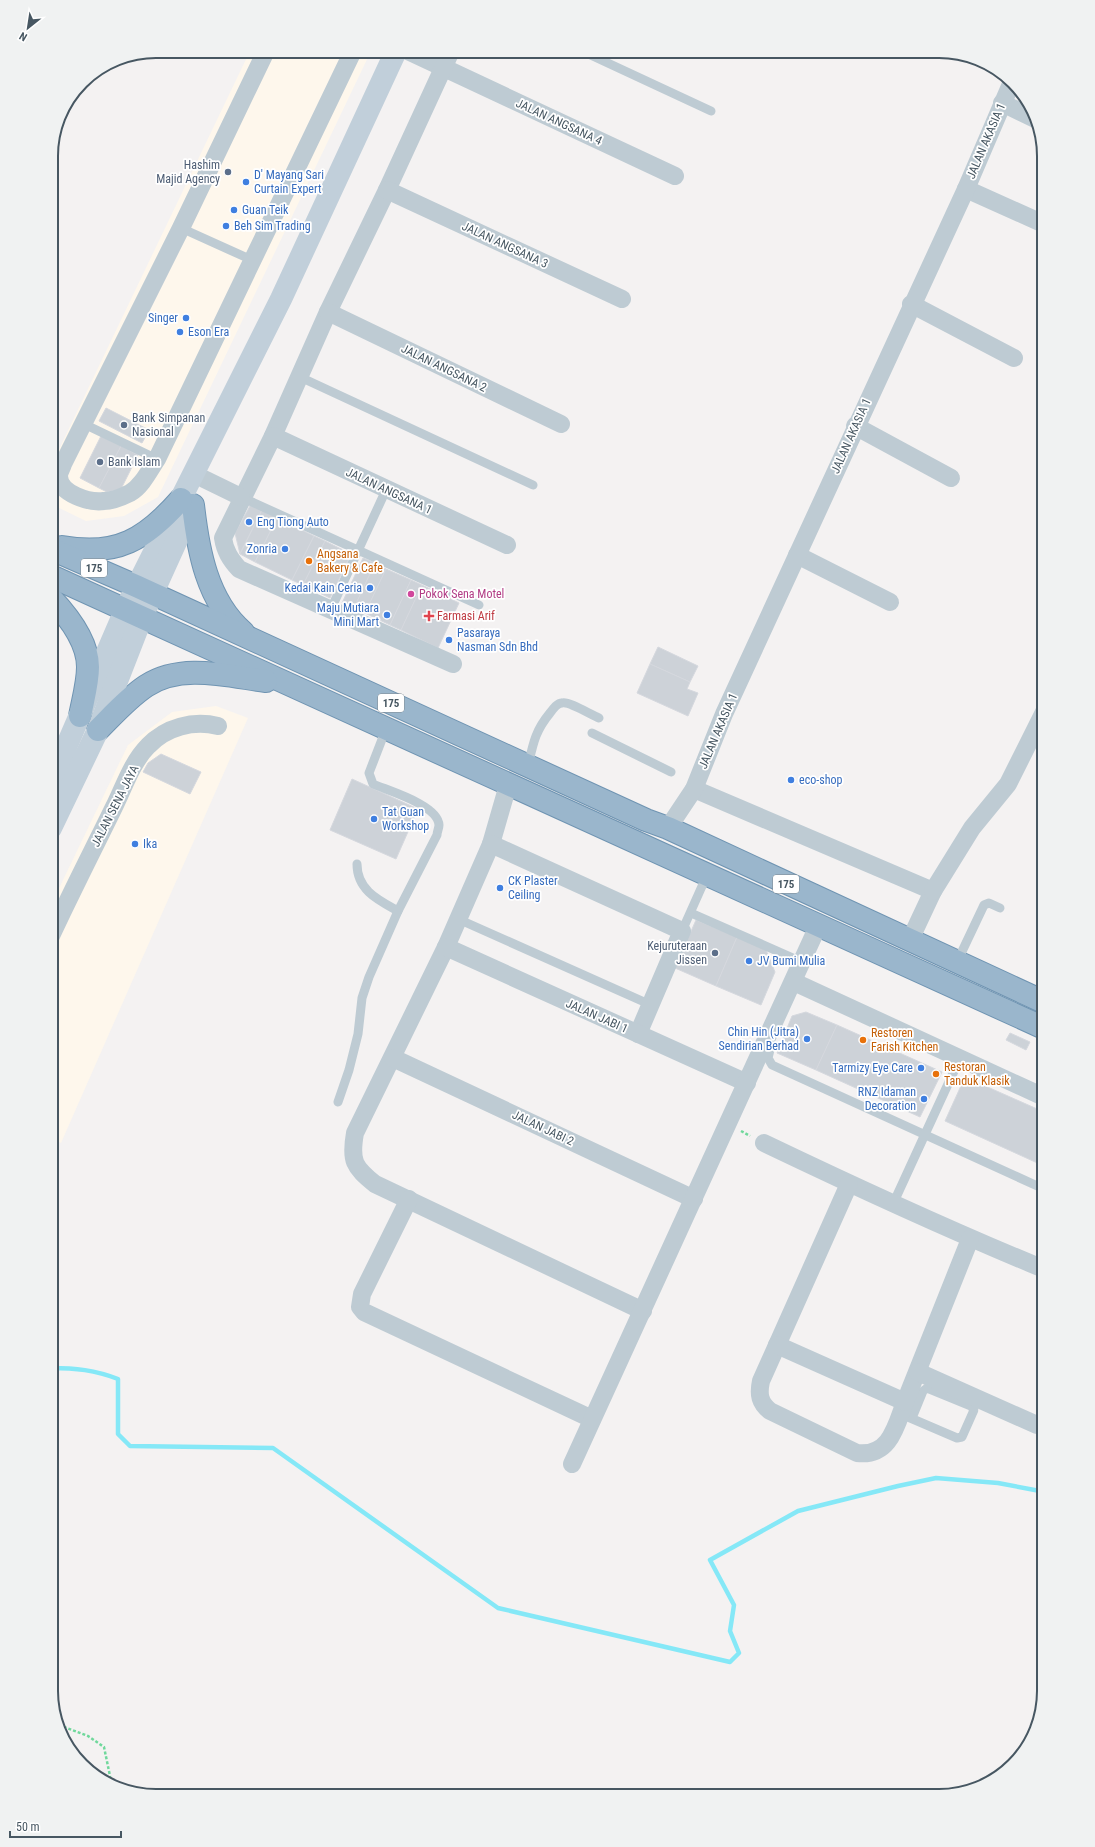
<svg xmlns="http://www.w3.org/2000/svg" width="1095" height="1847" font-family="'Roboto Condensed',sans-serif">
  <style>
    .commercial { fill: #fef7ec }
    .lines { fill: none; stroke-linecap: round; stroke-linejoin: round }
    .stream { stroke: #85e8f7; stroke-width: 4.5 }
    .building { fill: #cdd2d8; stroke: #d5d8de }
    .trunk-casing { stroke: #6f94b2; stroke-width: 24 }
    .path { stroke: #70d89c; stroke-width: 2.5; stroke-dasharray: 3 2; stroke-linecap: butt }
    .service { stroke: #becbd3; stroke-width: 9 }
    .minor { stroke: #becbd3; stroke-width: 18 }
    .secondary { stroke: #c1cfda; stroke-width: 22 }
    .trunk { stroke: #9ab6cc; stroke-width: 22 }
    .service-dot { fill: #5c6f8a; stroke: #fff; stroke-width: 1.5 }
    .shop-dot { fill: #3f7fe0; stroke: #fff; stroke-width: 1.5 }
    .food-dot { fill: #e8710a; stroke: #fff; stroke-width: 1.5 }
    .hotel-dot { fill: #d1479c; stroke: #fff; stroke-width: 1.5 }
    .health-dot { fill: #e0444e; stroke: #fff; stroke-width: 1.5 }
    .labels { text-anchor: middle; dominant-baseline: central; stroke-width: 3.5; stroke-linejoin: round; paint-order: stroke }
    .shield { fill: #fff; stroke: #7e8991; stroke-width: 1 }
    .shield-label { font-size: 11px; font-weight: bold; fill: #475762 }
    .street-label { font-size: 12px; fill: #475762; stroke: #fff }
    .service-label { font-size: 12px; fill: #4e5e75; stroke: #fff; text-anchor: end }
    .shop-label { font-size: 12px; fill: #366cbe; stroke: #fff; text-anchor: start }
    .food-label { font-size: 12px; fill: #c56008; stroke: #fff; text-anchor: start }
    .hotel-label { font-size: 12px; fill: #b23c85; stroke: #fff; text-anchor: start }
    .health-label { font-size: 12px; fill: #be3a42; stroke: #fff; text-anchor: start }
    .rim { fill: none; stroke: #475762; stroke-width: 2 }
  </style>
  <rect width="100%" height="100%" fill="#f4f2f2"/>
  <g class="commercial">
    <polygon points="250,51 371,51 158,497 124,516 86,521 51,504 51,466"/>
    <polygon points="51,650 59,673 59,702 51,721"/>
    <polygon points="216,706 248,718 61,1143 51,1138 51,905 128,745 172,712"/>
  </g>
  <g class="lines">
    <path class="stream" d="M51,1368C75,1368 95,1370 118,1379V1434L130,1446L273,1448L498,1608L730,1662L739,1653L730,1631L734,1605L710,1560L798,1511L898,1486L936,1478L998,1483L1040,1491L1044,1489"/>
  </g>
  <g class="building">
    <polygon points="106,408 149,430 142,443 99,421"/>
    <polygon points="101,436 121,446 99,488 80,478"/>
    <polygon points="121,446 138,455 121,489 107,492 99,488"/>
    <polygon points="251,504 262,510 240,554 235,533"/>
    <polygon points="262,510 277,518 255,562 240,554"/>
    <polygon points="277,518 314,536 292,580 255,562"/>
    <polygon points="314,536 325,541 303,585 292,580"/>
    <polygon points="325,541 351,554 330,598 303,585"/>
    <polygon points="363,558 375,563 354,608 342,603"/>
    <polygon points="375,563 386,569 365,613 354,608"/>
    <polygon points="386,569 411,580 390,625 365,613"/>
    <polygon points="411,580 422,585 401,630 390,625"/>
    <polygon points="422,585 459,603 438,648 401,630"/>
    <polygon points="658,647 698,666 690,682 650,664"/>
    <polygon points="650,664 690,682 687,689 698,693 688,716 637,693"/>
    <polygon points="161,754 201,772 190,794 143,772 148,763"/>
    <polygon points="352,779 418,809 396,859 330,830"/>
    <polygon points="696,920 737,937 716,986 675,968"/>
    <polygon points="737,937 766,950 775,972 761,1005 716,986"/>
    <polygon points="806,1012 837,1025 816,1070 777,1053 792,1016"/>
    <polygon points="837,1025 942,1072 920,1117 816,1070"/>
    <polygon points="1010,1033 1030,1042 1026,1050 1006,1040"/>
    <polygon points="965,1077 1044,1112 1044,1166 945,1121"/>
  </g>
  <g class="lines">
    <g class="trunk-casing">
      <g id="trunk">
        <path d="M193,505C198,550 207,601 243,632"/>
        <path d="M62,547C117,557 146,539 181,499"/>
        <polyline points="51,549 136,586 646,820 668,828 1044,1002"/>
        <polyline points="51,576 1044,1028"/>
        <path d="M51,598C68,616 88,641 88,667C88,683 83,700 80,716"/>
        <path d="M98,730C113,715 128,698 146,686C181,663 227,676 266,681"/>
      </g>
    </g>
    <g class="path">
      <polyline points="741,1131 750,1136"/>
      <polyline points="59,1725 88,1736 104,1747 110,1776 110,1782"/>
    </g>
    <g class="service">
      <polyline points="582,51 711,111"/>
      <polyline points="181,228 252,260"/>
      <polyline points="300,377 533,485"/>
      <polyline points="84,424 157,459"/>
      <polyline points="241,497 479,605"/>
      <polyline points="331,609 386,490"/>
      <polyline points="592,733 671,772"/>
      <path d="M528,766C533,744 535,731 550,713C553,709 557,703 562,703C569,701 591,715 599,718"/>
      <path d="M357,864C357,890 378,900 398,911"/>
      <polyline points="691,913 802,962"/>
      <polyline points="458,919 651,1005"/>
      <polyline points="682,931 707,875"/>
      <polyline points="957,962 984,905 989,903 1000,908"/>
      <polyline points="771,1046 768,1058 772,1065 1044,1189"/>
      <path d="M338,1102L349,1070L358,1034L362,998L369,977L398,911L437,835C437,832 439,828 439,825C438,805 389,791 373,784L369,773L386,729"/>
      <polyline points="893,1204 960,1058"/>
      <polyline points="901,1414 957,1438 962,1437 974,1410 971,1406 927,1388 923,1391 912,1418"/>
    </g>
    <g class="minor">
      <path d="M266,51L181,228L63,464C62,468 59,472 59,476C59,494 90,503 104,501C112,501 122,497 130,493C142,486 149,471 157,459L353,51"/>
      <polyline points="408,51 675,176"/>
      <path d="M451,51L387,190L328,312L273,436L223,538C225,551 230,559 239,569L453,664"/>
      <polyline points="1002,103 1035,119"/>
      <polyline points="966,189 1044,224"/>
      <polyline points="387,190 622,299"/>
      <polyline points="911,304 1014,358"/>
      <polyline points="328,312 561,424"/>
      <polyline points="855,426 951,478"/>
      <polyline points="273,436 507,545"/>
      <polyline points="204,479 241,497"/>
      <polyline points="797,555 890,602"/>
      <path d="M508,785L491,844L446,947L355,1133C350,1161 354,1167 375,1184L643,1311"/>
      <polyline points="694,789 933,891 910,940"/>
      <polyline points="668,828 694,789 724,714 966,189 1011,84"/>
      <polyline points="491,844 682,931 638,1034"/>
      <polyline points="933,891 972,828 1008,784 1044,712"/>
      <path d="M51,936C71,893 93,850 114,807C124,787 132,762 148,746C166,727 193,720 218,726"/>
      <polyline points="446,947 747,1083"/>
      <polyline points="794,982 1044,1097"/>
      <polyline points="393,1058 694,1199"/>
      <path d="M764,1143C856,1187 949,1230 1044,1269"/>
      <path d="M849,1184L761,1381C758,1395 760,1403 770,1411L857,1453C890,1457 896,1426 905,1402"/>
      <polyline points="409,1199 362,1294 360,1307 364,1312 592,1419"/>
      <polyline points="777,1345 905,1402 970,1239"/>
      <polyline points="918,1372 1037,1425"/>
      <polyline points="572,1464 818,926"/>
    </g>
    <g class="secondary">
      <polyline points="51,782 126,608 281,299 396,51"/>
      <polyline points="51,828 98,730 142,617 191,509"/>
    </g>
    <use href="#trunk" class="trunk"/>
  </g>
  <g class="service-dot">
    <circle cx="228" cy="172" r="4"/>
    <circle cx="124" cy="425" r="4"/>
    <circle cx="100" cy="462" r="4"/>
    <circle cx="715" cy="953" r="4"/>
  </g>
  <g class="shop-dot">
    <circle cx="246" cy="182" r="4"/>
    <circle cx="234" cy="210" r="4"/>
    <circle cx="226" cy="226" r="4"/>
    <circle cx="186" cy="318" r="4"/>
    <circle cx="180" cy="332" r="4"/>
    <circle cx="249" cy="522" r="4"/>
    <circle cx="285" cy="549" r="4"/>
    <circle cx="370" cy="588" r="4"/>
    <circle cx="387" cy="615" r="4"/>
    <circle cx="449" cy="640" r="4"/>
    <circle cx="791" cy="780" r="4"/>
    <circle cx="374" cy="819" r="4"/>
    <circle cx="135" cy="844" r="4"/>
    <circle cx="500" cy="888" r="4"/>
    <circle cx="749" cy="961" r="4"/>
    <circle cx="807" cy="1039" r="4"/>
    <circle cx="921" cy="1068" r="4"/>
    <circle cx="924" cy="1099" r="4"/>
  </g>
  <g class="food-dot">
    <circle cx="309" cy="561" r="4"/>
    <circle cx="863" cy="1040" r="4"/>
    <circle cx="936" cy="1074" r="4"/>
  </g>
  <circle class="hotel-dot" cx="411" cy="594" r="4"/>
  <path class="health-dot" d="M427 610h4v4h4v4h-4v4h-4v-4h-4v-4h4z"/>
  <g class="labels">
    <g class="shield">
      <rect x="81" y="559" width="26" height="18" rx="3"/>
      <rect x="378" y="694" width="26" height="18" rx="3"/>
      <rect x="773" y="875" width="26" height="18" rx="3"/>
    </g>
    <g class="shield-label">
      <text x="94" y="568">175</text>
      <text x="391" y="703">175</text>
      <text x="786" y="884">175</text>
    </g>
    <g class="street-label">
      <text transform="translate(559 122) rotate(25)">JALAN ANGSANA 4</text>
      <text transform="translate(986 141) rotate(-67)">JALAN AKASIA 1</text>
      <text transform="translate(505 245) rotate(25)">JALAN ANGSANA 3</text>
      <text transform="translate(444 368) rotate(26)">JALAN ANGSANA 2</text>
      <text transform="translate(851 436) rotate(-66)">JALAN AKASIA 1</text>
      <text transform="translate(389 491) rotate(25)">JALAN ANGSANA 1</text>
      <text transform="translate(718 731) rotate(-67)">JALAN AKASIA 1</text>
      <text transform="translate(115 806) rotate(-63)">JALAN SENA JAYA</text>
      <text transform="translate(597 1016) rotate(24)">JALAN JABI 1</text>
      <text transform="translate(543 1128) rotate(25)">JALAN JABI 2</text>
    </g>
    <g class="service-label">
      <text x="220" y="165">Hashim<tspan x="220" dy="14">Majid Agency</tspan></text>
      <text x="132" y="418" text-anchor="start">Bank Simpanan<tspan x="132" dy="14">Nasional</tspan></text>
      <text x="108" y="462" text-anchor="start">Bank Islam</text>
      <text x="707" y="946">Kejuruteraan<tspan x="707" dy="14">Jissen</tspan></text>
    </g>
    <g class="shop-label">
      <text x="254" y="175">D' Mayang Sari<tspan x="254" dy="14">Curtain Expert</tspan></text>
      <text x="242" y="210">Guan Teik</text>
      <text x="234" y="226">Beh Sim Trading</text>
      <text x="178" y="318" text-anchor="end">Singer</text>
      <text x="188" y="332">Eson Era</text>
      <text x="257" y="522">Eng Tiong Auto</text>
      <text x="277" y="549" text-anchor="end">Zonria</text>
      <text x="362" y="588" text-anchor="end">Kedai Kain Ceria</text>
      <text x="379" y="608" text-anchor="end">Maju Mutiara<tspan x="379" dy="14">Mini Mart</tspan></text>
      <text x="457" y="633">Pasaraya<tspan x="457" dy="14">Nasman Sdn Bhd</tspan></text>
      <text x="799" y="780">eco-shop</text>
      <text x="382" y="812">Tat Guan<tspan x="382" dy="14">Workshop</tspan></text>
      <text x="143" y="844">Ika</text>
      <text x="508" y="881">CK Plaster<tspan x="508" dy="14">Ceiling</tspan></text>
      <text x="757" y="961">JV Bumi Mulia</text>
      <text x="799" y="1032" text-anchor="end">Chin Hin (Jitra)<tspan x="799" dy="14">Sendirian Berhad</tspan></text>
      <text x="913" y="1068" text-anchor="end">Tarmizy Eye Care</text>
      <text x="916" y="1092" text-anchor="end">RNZ Idaman<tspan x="916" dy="14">Decoration</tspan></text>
    </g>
    <g class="food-label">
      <text x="317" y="554">Angsana<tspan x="317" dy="14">Bakery &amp; Cafe</tspan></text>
      <text x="871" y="1033">Restoren<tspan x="871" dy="14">Farish Kitchen</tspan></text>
      <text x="944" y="1067">Restoran<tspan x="944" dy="14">Tanduk Klasik</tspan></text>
    </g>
    <g class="hotel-label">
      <text x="419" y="594">Pokok Sena Motel</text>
    </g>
    <g class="health-label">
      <text x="437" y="616">Farmasi Arif</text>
    </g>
  </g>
  <path d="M0 0H1095V1847H0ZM156 58H939A98 98 0 0 1 1037 156V1691A98 98 0 0 1 939 1789H156A98 98 0 0 1 58 1691V156A98 98 0 0 1 156 58Z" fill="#f0f2f2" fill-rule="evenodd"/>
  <path class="rim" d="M156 58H939A98 98 0 0 1 1037 156V1691A98 98 0 0 1 939 1789H156A98 98 0 0 1 58 1691V156A98 98 0 0 1 156 58Z"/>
  <g transform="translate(28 28) rotate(210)" stroke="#ffffff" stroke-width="3" paint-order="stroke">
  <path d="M0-3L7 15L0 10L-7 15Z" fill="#475762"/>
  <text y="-6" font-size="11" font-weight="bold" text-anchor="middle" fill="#475762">N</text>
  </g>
  <path d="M10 1831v6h111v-6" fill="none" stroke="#475762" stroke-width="2"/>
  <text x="16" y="1831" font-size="12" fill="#475762" stroke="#ffffff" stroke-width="3" paint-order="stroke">50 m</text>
</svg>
